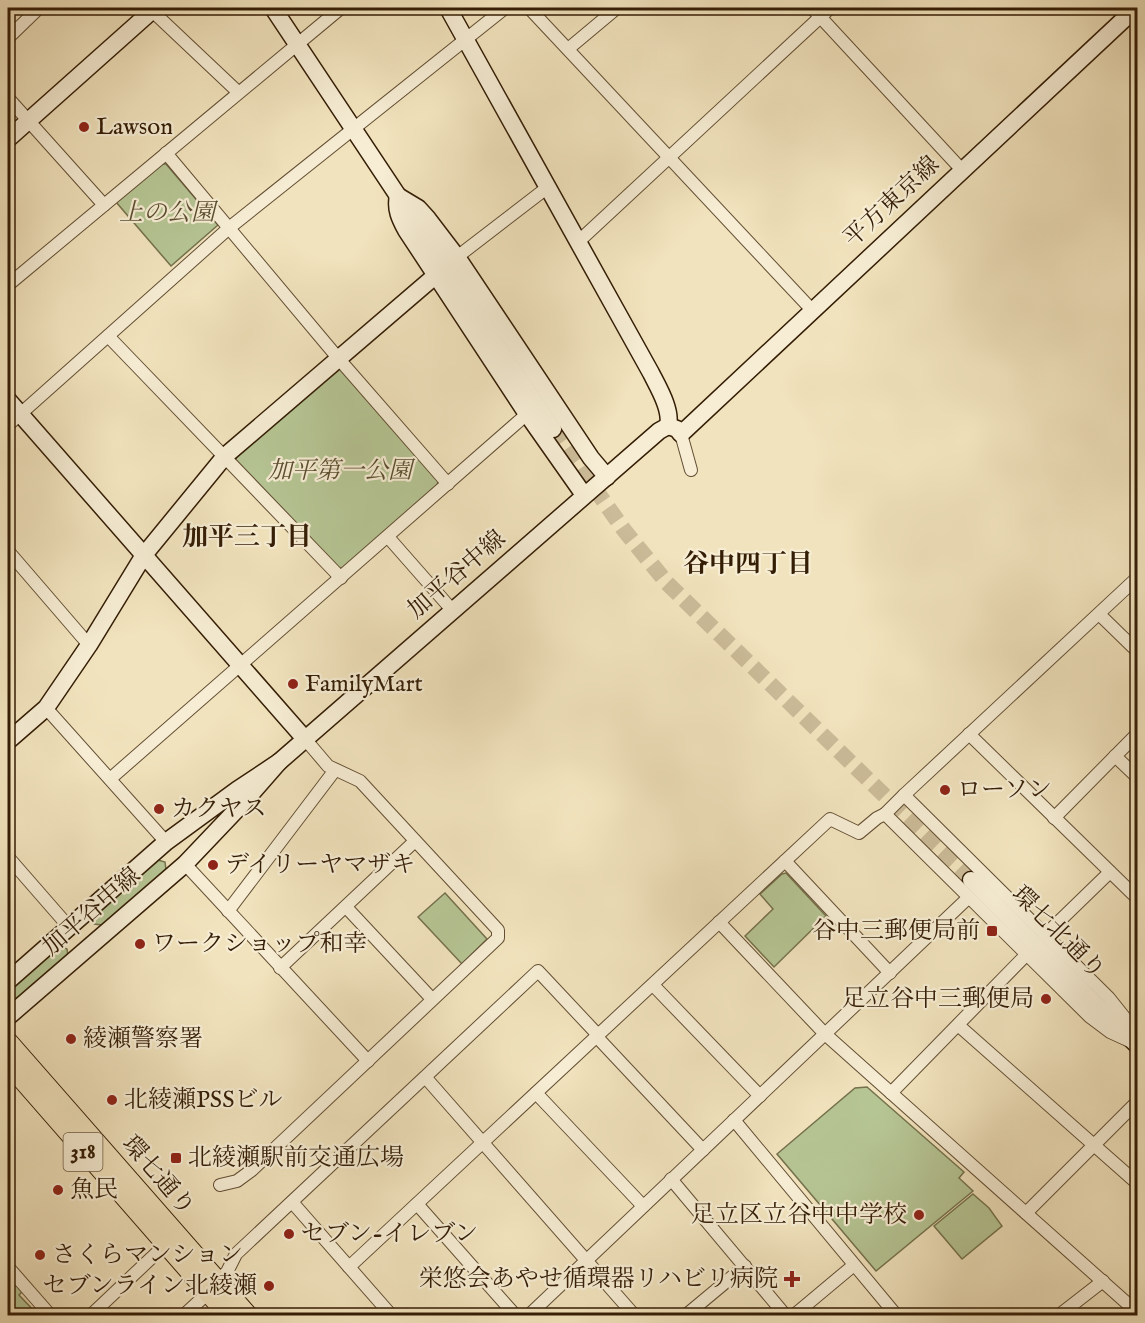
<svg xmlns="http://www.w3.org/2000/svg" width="1145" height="1323" font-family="'IM FELL English','Noto Serif JP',serif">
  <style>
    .green { fill: #b6c594; stroke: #75714c; stroke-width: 1.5 }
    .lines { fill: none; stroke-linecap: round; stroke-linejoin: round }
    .secondary-tunnel { stroke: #cbbb98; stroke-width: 16; stroke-dasharray: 16 8; stroke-linecap: butt }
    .street-casing { stroke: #634e33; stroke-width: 14 }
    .secondary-casing { stroke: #341d05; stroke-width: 19 }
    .primary-casing { stroke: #341d05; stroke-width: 20 }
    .street { stroke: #f6edd4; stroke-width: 12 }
    .secondary { stroke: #f6edd4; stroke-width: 16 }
    .primary { stroke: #f1e3bd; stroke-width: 18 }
    .poi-dot { fill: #8f2418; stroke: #f6edd4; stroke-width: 2 }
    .labels { text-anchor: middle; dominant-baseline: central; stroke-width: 4.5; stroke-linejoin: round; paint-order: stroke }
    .shield { fill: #f6edd4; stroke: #6e5b43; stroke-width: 1.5 }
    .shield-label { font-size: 22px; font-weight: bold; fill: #341d05 }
    .poi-label { font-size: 24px; fill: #341d05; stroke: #f6edd4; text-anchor: start }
    .street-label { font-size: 24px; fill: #341d05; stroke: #f6edd4 }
    .park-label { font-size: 24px; font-style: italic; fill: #5b4f30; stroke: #f6edd4 }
    .neighbourhood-label { font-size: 26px; font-weight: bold; fill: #341d05; stroke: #f6edd4 }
  </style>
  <rect width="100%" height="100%" fill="#f1e3bd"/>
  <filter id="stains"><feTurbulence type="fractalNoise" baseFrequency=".00333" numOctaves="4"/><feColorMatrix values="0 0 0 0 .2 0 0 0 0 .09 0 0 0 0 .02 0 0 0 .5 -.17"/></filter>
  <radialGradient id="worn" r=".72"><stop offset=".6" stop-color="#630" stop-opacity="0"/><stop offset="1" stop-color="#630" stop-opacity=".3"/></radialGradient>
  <g class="green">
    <polygon points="161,164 166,164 218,225 171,266 116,202"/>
    <polygon points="337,368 341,369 438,481 437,486 345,568 339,568 236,460 237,454"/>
    <polygon points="158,860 165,862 166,870 102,925 94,924 93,915"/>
    <polygon points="786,873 826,916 774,967 745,936 773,909 760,894 782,874"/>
    <polygon points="445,893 487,939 462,964 418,917"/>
    <polygon points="60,946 67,949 68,956 8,1009 8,991"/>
    <polygon points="867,1087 964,1172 959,1178 973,1191 876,1271 777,1154 855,1088"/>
    <polygon points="973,1194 989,1208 1002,1226 962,1259 934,1226"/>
    <polygon points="8,1270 24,1290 19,1295 38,1315 8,1315"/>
  </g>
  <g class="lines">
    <polyline class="secondary-tunnel" points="553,429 624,530 667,583 971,880"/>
    <g class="street-casing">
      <g id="street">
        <polyline points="149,8 238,92"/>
        <polyline points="529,8 812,310"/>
        <polyline points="812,8 962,170"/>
        <polyline points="1122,8 1138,24"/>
        <polyline points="8,38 39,8"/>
        <polyline points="568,49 617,8"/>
        <polyline points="8,98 104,205"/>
        <polyline points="166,153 338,358 448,484"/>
        <polyline points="578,242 830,8"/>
        <polyline points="457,257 548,187"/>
        <polyline points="8,285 341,8"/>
        <polyline points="108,336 341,578"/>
        <polyline points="8,425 229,228 505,8"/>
        <polyline points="681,434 691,470"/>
        <polyline points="388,537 453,611"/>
        <polyline points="8,551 89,645"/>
        <polyline points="1099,614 1138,652"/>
        <polyline points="46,708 166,842"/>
        <polyline points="969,734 1138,899"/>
        <polyline points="1115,756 1138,778"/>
        <polyline points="110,779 527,414"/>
        <polygon points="904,795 1109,998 1125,1018 1134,1043 1110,1032 1090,1017 885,814"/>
        <polyline points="904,795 1138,577"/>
        <polyline points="1054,818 1138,733"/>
        <polyline points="8,857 69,927"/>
        <polyline points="785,861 890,973"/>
        <polyline points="185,864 368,1061"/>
        <polyline points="346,907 432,999"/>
        <polyline points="228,911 335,770"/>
        <polyline points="719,922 825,1034 1138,1313"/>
        <polyline points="1045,935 1110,872"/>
        <polyline points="280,968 415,841"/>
        <polyline points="653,985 760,1096"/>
        <polyline points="958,1025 1138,1184"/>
        <polyline points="596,1036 703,1150"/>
        <polyline points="426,1078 635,1316"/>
        <polyline points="536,1093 643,1206"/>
        <polyline points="891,1093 1026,955"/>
        <polyline points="734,1120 897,1316"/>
        <polyline points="671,1179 786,1316"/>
        <polyline points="220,1185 237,1181 252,1170 498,938 498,930 360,781 328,766 305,739"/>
        <polyline points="292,1202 392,1316"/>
        <polyline points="417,1204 516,1316"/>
        <polyline points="1026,1213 1138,1101"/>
        <polyline points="8,1267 51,1316"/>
        <polyline points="349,1267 830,819 859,833 877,818 885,814"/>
        <polyline points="218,1280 227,1272 236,1254 538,971 598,1035"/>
        <polyline points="90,1316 165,1245"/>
        <polyline points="183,1316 208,1293"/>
        <polyline points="528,1316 968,898"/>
        <polyline points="685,1316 745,1266"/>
        <polyline points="793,1316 854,1265"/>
        <polyline points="1058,1316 1103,1281"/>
      </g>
    </g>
    <g class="secondary-casing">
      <g id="secondary">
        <polyline points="273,8 553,429"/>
        <path d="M448,8L651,373C658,387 672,410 668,426"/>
        <polyline points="8,139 155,8"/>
        <polyline points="8,400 305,739"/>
        <polyline points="668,426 677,429 681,434 1136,8"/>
        <path d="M584,495L527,414L406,230C400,219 395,209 398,196L418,208L428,219L457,257L591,458L607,477"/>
        <polyline points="8,741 46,708 89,645 144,555 225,456 435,276"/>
        <polyline points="279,762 659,431 668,426"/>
        <polyline points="971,880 1138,1046"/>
        <polyline points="8,981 166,842 237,790 279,762 244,802 185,864 8,1017"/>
      </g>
    </g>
    <g class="primary-casing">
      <g id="primary">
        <polyline points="8,1041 249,1316"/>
        <polyline points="8,1064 228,1316"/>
      </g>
    </g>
    <use href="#street" class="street"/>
    <use href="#secondary" class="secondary"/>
    <use href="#primary" class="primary"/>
  </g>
  <g class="poi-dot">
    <circle cx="84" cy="127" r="6"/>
    <circle cx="293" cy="684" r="6"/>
    <circle cx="945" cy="790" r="6"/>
    <circle cx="159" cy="809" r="6"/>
    <circle cx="213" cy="865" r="6"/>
    <rect x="986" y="925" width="12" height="12" rx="3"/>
    <circle cx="140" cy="944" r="6"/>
    <circle cx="1046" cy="999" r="6"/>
    <circle cx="71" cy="1039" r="6"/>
    <circle cx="112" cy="1100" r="6"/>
    <rect x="170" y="1152" width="12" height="12" rx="3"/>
    <circle cx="58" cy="1190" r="6"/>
    <circle cx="919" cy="1215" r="6"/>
    <circle cx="289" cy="1234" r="6"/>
    <circle cx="40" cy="1255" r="6"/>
    <path d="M789 1270h6v6h6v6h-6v6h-6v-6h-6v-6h6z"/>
    <circle cx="269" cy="1286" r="6"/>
  </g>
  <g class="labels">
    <rect class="shield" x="63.5" y="1133" width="39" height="38" rx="4.5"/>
    <g class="shield-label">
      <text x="83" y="1152">318</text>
    </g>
    <g class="poi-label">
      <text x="96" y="127">Lawson</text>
      <text x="305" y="684">FamilyMart</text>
      <text x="957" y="790">ローソン</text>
      <text x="171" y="809">カクヤス</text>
      <text x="225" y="865">デイリーヤマザキ</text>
      <text x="980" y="931" text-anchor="end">谷中三郵便局前</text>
      <text x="152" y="944">ワークショップ和幸</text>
      <text x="1034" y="999" text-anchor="end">足立谷中三郵便局</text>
      <text x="83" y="1039">綾瀬警察署</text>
      <text x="124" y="1100">北綾瀬PSSビル</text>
      <text x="188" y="1158">北綾瀬駅前交通広場</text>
      <text x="70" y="1190">魚民</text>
      <text x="907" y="1215" text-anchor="end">足立区立谷中中学校</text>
      <text x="301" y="1234">セブン-イレブン</text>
      <text x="52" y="1255">さくらマンション</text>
      <text x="778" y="1279" text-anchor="end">栄悠会あやせ循環器リハビリ病院</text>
      <text x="257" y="1286" text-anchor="end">セブンライン北綾瀬</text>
    </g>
    <g class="street-label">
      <text transform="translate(892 202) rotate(-43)">平方東京線</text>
      <text transform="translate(457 575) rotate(-41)">加平谷中線</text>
      <text transform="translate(92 912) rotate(-41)">加平谷中線</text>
      <text transform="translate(1058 933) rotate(45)">環七北通り</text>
      <text transform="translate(158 1176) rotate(49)">環七通り</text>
    </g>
    <g class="park-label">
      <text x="167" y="213">上の公園</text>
      <text x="340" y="471">加平第一公園</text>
    </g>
    <g class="neighbourhood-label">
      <text x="247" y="537">加平三丁目</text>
      <text x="748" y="564">谷中四丁目</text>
    </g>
  </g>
  <rect width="1145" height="1323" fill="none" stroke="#f1e3bd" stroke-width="30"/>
  <rect x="9" y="9" width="1127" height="1305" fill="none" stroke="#341d05" stroke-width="3"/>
  <rect x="15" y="15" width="1115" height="1293" fill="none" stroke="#341d05" stroke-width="1.5"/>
  <rect width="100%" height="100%" filter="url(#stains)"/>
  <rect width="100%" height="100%" fill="url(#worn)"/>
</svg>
